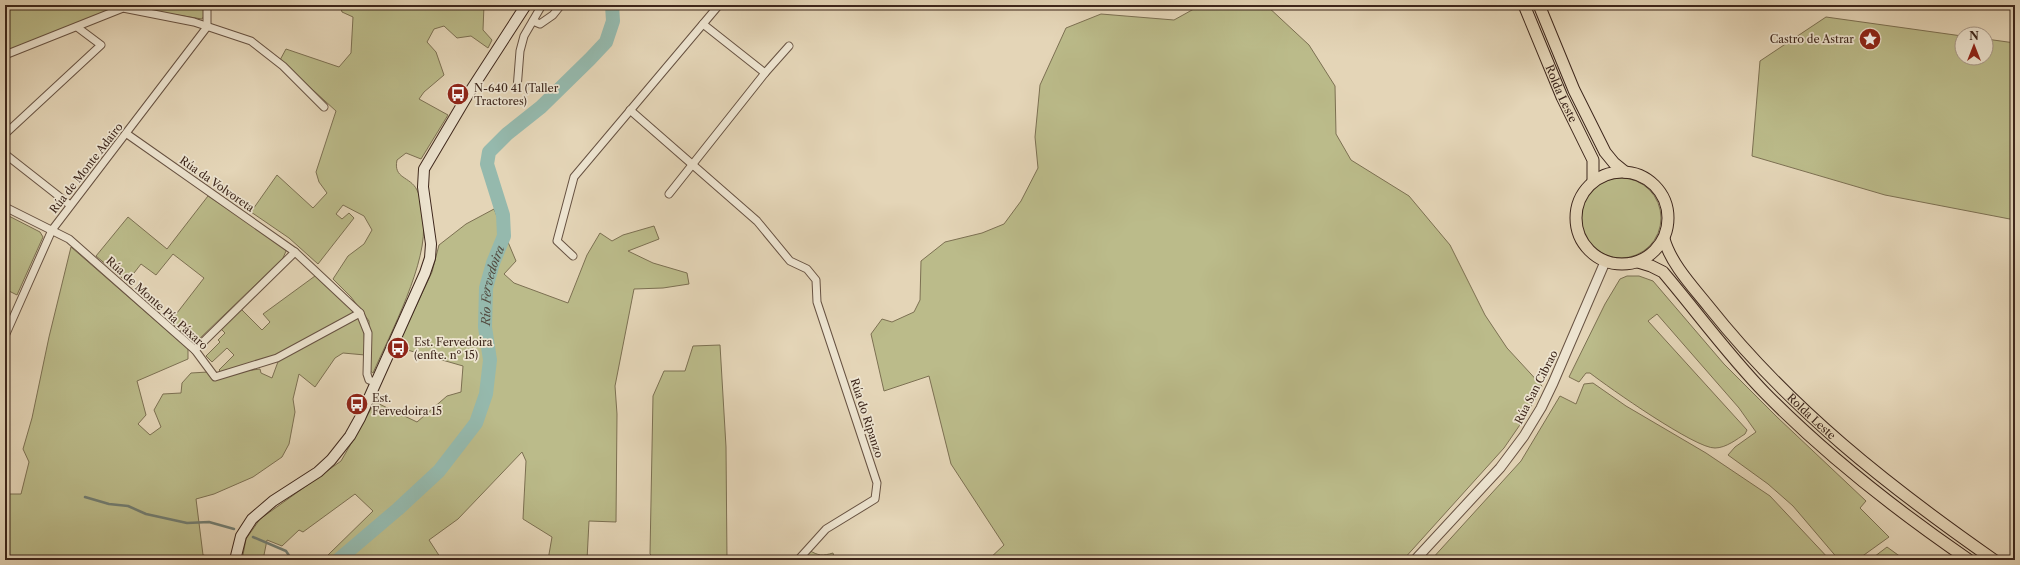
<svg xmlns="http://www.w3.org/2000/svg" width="2020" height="565" font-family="'Libre Caslon Text',serif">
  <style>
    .green { fill: #bbbb8a; stroke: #7c7052 }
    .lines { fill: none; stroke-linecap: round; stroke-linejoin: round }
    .stream { stroke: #727e73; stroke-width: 2.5 }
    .river { stroke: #95b9ad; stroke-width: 14 }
    .minor-casing { stroke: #675242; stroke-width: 9 }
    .tertiary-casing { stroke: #675242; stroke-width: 11 }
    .secondary-casing { stroke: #3d261b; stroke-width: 12 }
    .trunk-casing { stroke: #3d261b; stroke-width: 13 }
    .minor { stroke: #ede4d0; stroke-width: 7 }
    .tertiary { stroke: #ede4d0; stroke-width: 9 }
    .secondary { stroke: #ede4d0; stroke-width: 10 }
    .trunk { stroke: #e4d5b7; stroke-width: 11 }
    .labels { text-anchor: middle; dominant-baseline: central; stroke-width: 3.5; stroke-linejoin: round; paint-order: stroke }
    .poi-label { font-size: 11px; fill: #3d261b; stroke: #ede4d0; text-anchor: start }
    .street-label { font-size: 11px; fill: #3d261b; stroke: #ede4d0 }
    .water-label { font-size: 12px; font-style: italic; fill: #534b40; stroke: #ede4d0 }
  </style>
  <rect width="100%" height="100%" fill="#e4d5b7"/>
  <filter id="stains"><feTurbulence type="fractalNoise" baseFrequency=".005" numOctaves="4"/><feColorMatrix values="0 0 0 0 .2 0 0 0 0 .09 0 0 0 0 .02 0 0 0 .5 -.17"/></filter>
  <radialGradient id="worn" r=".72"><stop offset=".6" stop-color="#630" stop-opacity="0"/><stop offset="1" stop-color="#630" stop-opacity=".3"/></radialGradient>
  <g class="green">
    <polygon points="23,5 204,5 205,14 202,19 121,6 5,52 5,7"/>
    <path d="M340,5H484L483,30L492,40L488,48L471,36L457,38L444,26L434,29L427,42L436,52L444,75L424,92L419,99L448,115L421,159L406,153L397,160C393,179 410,176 417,190C421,198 422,211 423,220C429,261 390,334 373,373L369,370V321L351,297L333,279L348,256L364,244L372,230L364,216L343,205L336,214L342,219L349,213L354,218L318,264L289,238L251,212L277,175L313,208L327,193L319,182L316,172L336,111L280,60L286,49L339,67L351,53L353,17L342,12Z"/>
    <polygon points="1201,5 1266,5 1309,45 1335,86 1336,134 1351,160 1409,196 1450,245 1485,315 1507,348 1542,386 1526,416 1504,448 1403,560 1065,560 1058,556 1055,559 1058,560 988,560 1004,545 951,464 929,376 884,391 871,334 882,319 892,322 914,312 920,300 921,261 945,242 982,233 1004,224 1021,201 1038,168 1035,137 1040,85 1066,28 1101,14 1174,20"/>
    <polygon points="1826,17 1962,36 1962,58 1986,58 1986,39 2015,43 2015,220 1885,195 1752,156 1760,61"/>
    <circle cx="1621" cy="218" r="40"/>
    <polygon points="208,196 283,246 286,251 283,258 195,343 170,322 204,278 173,254 156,275 141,264 127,282 96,256 128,217 167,249"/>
    <polygon points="494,209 516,261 504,274 514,283 568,303 587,255 600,233 612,241 623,235 654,226 659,239 628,251 653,263 687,273 689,284 663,288 634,289 615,386 617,414 616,522 589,521 587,560 548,560 552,537 523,519 526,461 522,452 458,519 429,540 442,560 329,560 328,555 373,511 355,494 303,532 299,530 282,546 267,540 263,560 242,560 246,539 260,519 341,461 375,402 417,422 447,396 461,392 463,366 397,347 432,272 439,245 466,224"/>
    <polygon points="5,214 40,232 43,237 17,295 5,289"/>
    <polygon points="71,247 188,349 188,359 137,381 146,415 138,424 150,435 161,427 154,410 163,394 181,393 182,383 191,373 208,372 214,378 237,372 260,369 261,373 272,378 279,359 359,317 364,332 365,355 343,353 335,358 315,387 299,374 293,399 295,412 289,444 282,457 253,477 214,494 196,499 203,555 222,560 5,560 5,503 7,494 21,494 29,462 23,449 32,418 49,337"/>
    <polygon points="315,276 354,312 315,336 271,359 222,373 219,370 234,355 227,348 212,362 206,356 220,342 218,340 225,333 221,329 241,309 262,330 270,322 263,314"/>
    <path d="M1627,276H1639L1653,281L1724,364L1777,417L1866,501L1860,508L1889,537L1857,560H1839L1793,506L1768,484L1728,455L1735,447L1756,432L1739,408L1657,314L1648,321L1747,430L1745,434C1737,439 1726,448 1715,448C1696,449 1608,387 1590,373H1586L1579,382L1569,377L1605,304L1620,279Z"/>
    <polygon points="720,345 726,447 727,560 656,560 650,554 653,396 664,371 685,371 693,346"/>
    <polygon points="1593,383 1626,406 1706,453 1770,496 1830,560 1431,560 1521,461 1560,396 1576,404 1584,384"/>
    <polygon points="1887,547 1905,560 1870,560"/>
    <path d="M809,550C818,556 823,556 833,553L835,560H801Z"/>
  </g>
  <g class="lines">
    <g class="stream">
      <polyline points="85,497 109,504 128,506 146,514 187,523 209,522 234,529"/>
      <polyline points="253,537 286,551 292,560"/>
    </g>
    <path class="river" id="s1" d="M338,560L398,509L439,471L476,423L486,394L490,360L485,327L486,288L493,263L504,236L503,215L487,164L489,152L507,134L541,107L590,59L606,42L613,21L612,5"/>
    <g class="minor-casing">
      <g id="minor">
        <polyline points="533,21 540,24 553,15 561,5"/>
        <polyline points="5,55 123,8 194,22 251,41 283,66 324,107"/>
        <polyline points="765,73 789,46"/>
        <polyline points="517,89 520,51 524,36 542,5"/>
        <polyline points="630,110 757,221 790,261 807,269 816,280 817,302 877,483 875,499 826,529 798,560"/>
        <polyline points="5,134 101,45 77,27"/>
        <polyline points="127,134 295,252 360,313 368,333 367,374 369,380 375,382"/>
        <polyline points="5,154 70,205"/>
        <polyline points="669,194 765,73 703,24"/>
        <polyline points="5,207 69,239 195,350 215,377 277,358 360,313"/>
        <polyline points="573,256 557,241 574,177 719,5"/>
        <polyline points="5,336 52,230 207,27 207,5"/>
        <polyline points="195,350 295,252"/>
      </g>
    </g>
    <g class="tertiary-casing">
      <polyline id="tertiary" points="1415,560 1500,468 1524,436 1541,408 1553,383 1605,262"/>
    </g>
    <g class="secondary-casing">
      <polyline id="secondary" points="235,560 241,536 252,519 273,501 318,472 331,460 350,436 360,418 425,273 430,258 431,244 423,187 424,169 469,93 526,5"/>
    </g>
    <g class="trunk-casing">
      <g id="trunk">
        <path id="s2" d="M1524,5L1562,97L1593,160V181"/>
        <polyline points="1539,5 1574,90 1605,152 1614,163 1625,172"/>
        <circle cx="1622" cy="218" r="46"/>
        <path id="s3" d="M1664,239C1671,264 1693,287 1709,307C1790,409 1888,486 1994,560"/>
        <path d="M1638,262L1651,266L1663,272C1697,312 1728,355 1765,393C1827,456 1896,510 1969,560"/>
      </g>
    </g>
    <use href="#minor" class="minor"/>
    <use href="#tertiary" class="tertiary"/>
    <use href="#secondary" class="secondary"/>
    <use href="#trunk" class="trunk"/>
  </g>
  <defs>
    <g id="sight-disc" transform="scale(1.15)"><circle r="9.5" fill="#8f2418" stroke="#ede4d0"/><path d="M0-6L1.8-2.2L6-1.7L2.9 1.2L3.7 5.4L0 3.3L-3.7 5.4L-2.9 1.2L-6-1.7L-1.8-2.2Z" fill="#fff"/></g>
    <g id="bus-disc" transform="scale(1.15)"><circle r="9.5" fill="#8f2418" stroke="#ede4d0"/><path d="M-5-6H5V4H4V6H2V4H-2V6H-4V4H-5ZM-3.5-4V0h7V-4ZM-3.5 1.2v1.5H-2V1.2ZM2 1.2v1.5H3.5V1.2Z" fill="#fff"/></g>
  </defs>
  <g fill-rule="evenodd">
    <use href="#sight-disc" x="1870" y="39"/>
    <use href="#bus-disc" x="458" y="94"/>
    <use href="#bus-disc" x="398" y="348"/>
    <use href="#bus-disc" x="357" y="404"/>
  </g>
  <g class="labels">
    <g class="poi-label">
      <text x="1854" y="39" text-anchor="end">Castro de Astrar</text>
      <text x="474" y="88">N-640 41 (Taller<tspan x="474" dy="13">Tractores)</tspan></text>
      <text x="414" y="342">Est. Fervedoira<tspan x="414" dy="13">(enfte. nº 15)</tspan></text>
      <text x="372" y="398">Est.<tspan x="372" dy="13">Fervedoira 15</tspan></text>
    </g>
    <g class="street-label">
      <text stroke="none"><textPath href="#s2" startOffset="96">Rolda Leste</textPath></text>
      <text transform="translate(86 168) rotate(-52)">Rúa de Monte Adairo</text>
      <text transform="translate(217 184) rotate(35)">Rúa da Volvoreta</text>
      <text transform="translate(157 303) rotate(42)">Rúa de Monte Pía Páxaro</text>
      <text transform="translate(1536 387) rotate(-63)">Rúa San Cibrao</text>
      <text stroke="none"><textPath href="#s3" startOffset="232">Rolda Leste</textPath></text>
      <text transform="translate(867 418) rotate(72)">Rúa do Ripanzo</text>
    </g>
    <g class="water-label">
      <text stroke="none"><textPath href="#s1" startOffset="336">Río Fervedoira</textPath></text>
    </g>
  </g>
  <rect width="2020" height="565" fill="none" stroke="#e4d5b7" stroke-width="20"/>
  <rect x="6" y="6" width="2008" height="553" fill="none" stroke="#3d261b" stroke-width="2"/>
  <rect x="10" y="10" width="2000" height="545" fill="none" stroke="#3d261b"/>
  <g transform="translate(1974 46)"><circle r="19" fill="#ede4d0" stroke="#a79888"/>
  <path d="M0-3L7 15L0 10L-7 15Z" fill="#8f2418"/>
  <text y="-6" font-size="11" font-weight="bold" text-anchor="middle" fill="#3d261b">N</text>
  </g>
  <rect width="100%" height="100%" filter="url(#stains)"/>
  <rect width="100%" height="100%" fill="url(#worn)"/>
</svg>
